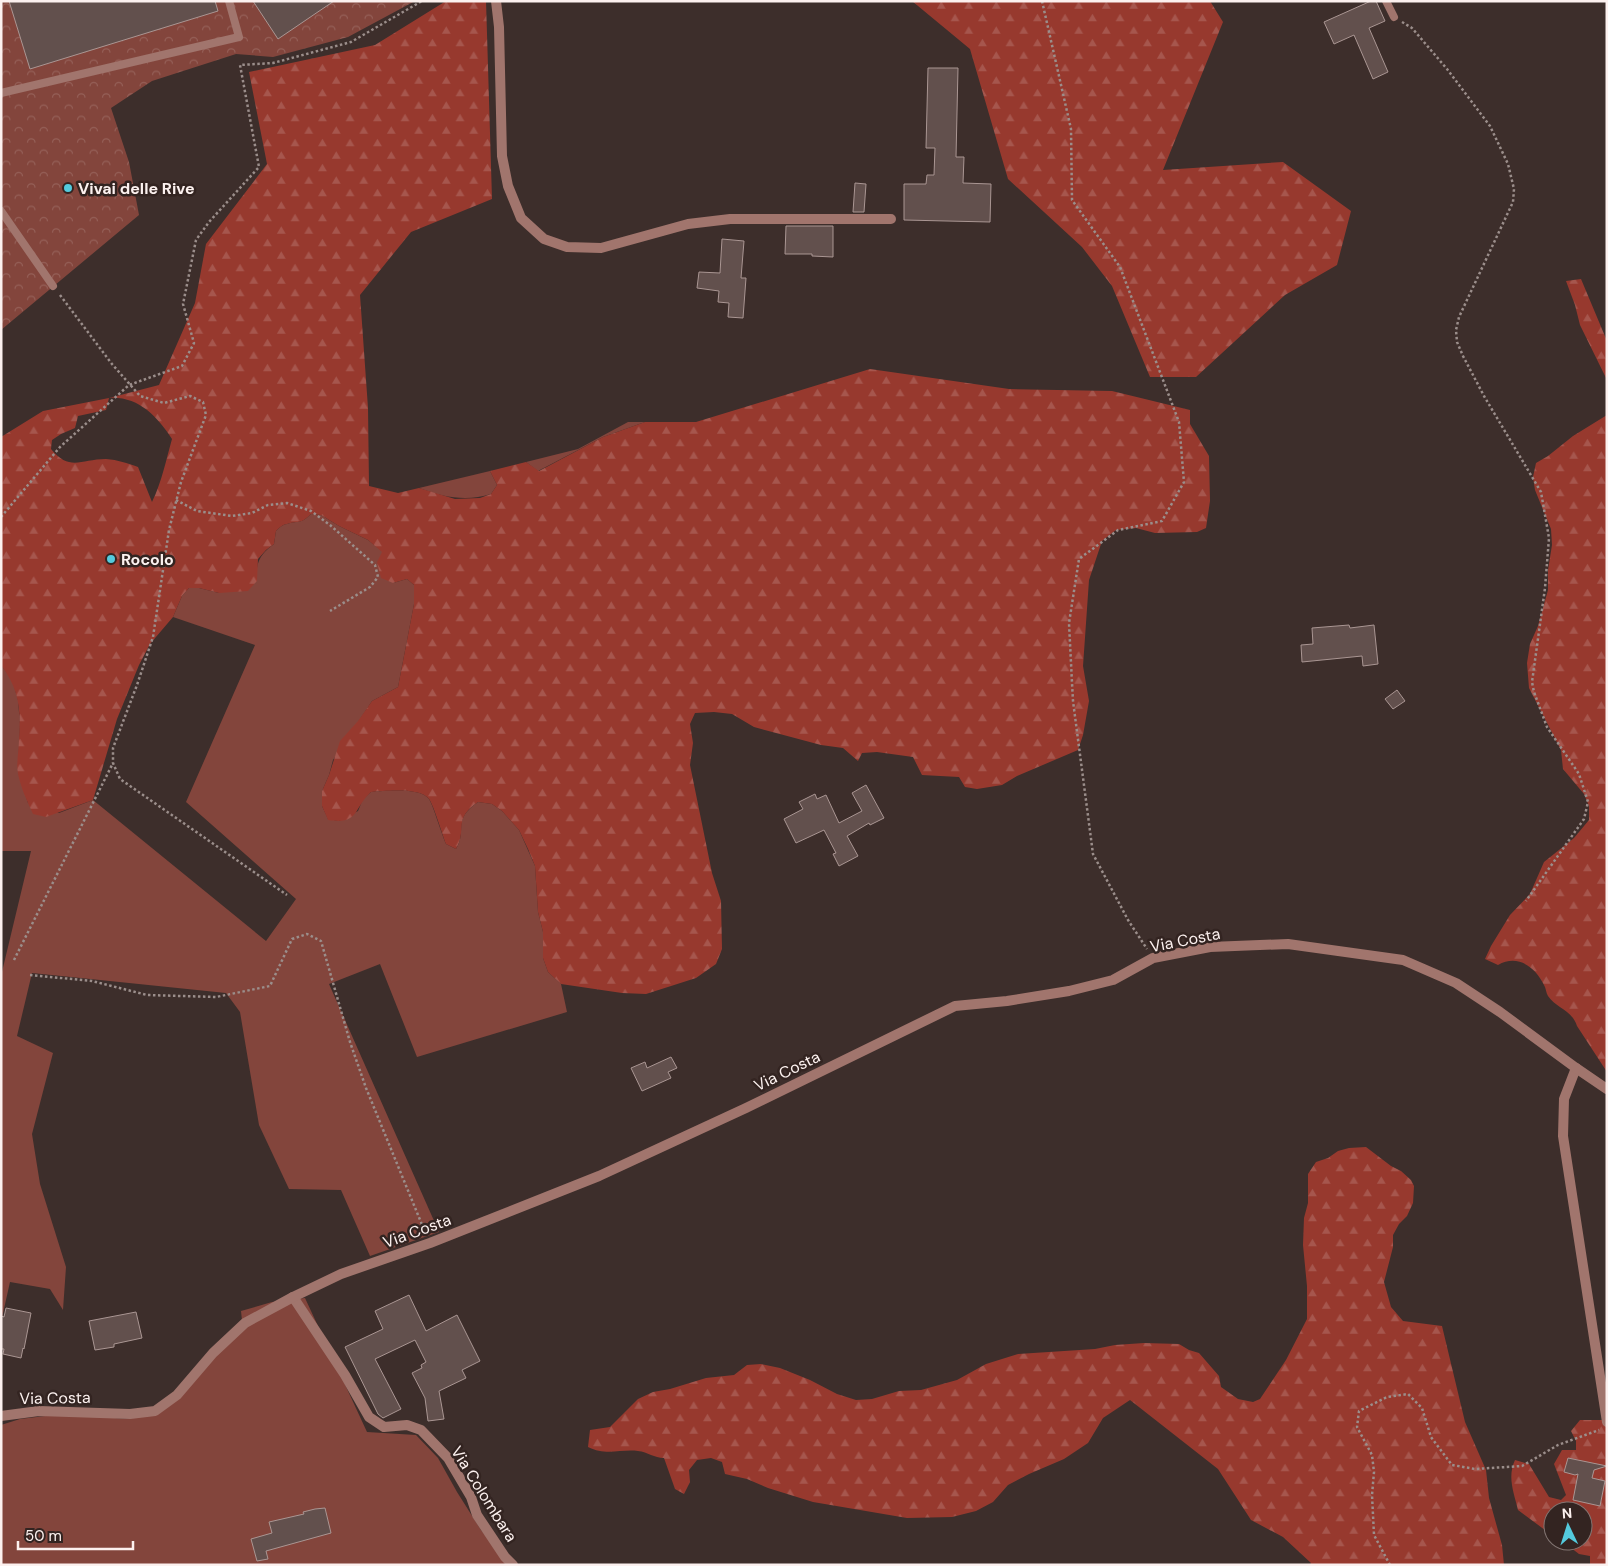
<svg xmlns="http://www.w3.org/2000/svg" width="1608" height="1566" font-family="'DM Sans',sans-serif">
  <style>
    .grass { fill: #83453c }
    .forest { fill: url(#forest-firs); fill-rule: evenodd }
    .park { fill: url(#park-crowns) }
    .building { fill: #62504d; stroke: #aa9693 }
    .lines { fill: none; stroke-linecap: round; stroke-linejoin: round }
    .path { stroke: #9b8e8b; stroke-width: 2.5; stroke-dasharray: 2.5 2.5; stroke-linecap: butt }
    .service { stroke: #a1756d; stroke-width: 8 }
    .minor { stroke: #a1756d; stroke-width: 10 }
    .poi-dot { fill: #54cadd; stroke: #332421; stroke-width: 2 }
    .labels { text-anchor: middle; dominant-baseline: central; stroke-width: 5; stroke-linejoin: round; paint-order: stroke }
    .poi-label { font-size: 16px; font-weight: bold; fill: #fcf1ef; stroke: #332421; text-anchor: start }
    .street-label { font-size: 16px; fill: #fcf1ef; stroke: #332421 }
  </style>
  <defs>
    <pattern id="forest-firs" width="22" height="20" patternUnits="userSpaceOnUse" patternTransform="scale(1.25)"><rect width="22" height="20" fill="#97392e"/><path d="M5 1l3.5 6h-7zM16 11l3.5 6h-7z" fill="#a6564d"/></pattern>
    <pattern id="park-crowns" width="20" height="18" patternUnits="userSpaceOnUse" patternTransform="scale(1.25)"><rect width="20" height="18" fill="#83453c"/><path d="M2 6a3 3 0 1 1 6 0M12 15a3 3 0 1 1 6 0" fill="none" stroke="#956058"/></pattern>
  </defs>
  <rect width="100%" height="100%" fill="#3d2e2b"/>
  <g class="grass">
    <polygon points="628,422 645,422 603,437 538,471 526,462 578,449"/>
    <path d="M490,471L497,485L491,494C466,502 443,497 419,488Z"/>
    <path d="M311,514L321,515L339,526L368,540L383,552L393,583L407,579L414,585V604L398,687L372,701L333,760L329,775L322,791V806L328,819L339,821L358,811L363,799L371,792C385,791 420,787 429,799C433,805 442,835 446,844L456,849C468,829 451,821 478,802L492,804L502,811L519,830L535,866L538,912L543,932V958L548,972L561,984L567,1012L417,1057L380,964L329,984L439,1232L370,1256L341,1190L289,1189L259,1125L240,1012L226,993L32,973L17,1036L53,1053L32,1134L40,1184L66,1267L63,1310L50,1289L10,1282L1,1322V976L31,851H1V665L12,679L18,700L20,724L18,772L28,803L59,813L93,800L266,941L296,899L186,802L255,645L173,617L182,596L189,588H199L219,593L257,568C259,556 265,551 274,544L276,531C279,528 283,524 287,524C300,520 299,525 311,514Z"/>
    <polygon points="305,1298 367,1432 416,1435 438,1458 457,1492 481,1530 509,1565 1,1565 1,1425 20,1419 62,1414 127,1419 148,1415 243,1330 241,1311 272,1302"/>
  </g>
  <g class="forest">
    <path d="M446,1H486L492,199L411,232L360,295L368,408L369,486L398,493L419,488L455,499L480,498L491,494L497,485L490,471L526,462L539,471L603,437L645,422H696L870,369L1009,389L1112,391L1190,410V424L1209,456L1210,501L1206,528L1197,532L1155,533L1136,528L1116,530L1102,541L1089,580L1083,666L1089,701L1083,735L1078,750L1017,776L1002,785L977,789L965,787L959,777L922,775L913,757L877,752L862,753L858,761L843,748L821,745L754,727L732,714L714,712L695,713L690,724L693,743L690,765L712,873L721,901L722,949L716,964L696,978L646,994L622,993L561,984L548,972L543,958V932L538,912L535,866L528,849L519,830L502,811L492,804L478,802C452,820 468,828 456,849L446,844C442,834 434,806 429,799C420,787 385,791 371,792C353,808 360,825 328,820L322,806V791L329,775L340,741L358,721L372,701L398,687L414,604V585L407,579L393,583L381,578L377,562L382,552L368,540L339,526L321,515L311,514C299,525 301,520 287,524C283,524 279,528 276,531L274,544L266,550L258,559L257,581L248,591L219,593L199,588H189L182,596L173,617L150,644L139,665L117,719L93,800L46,817L33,814C27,801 21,788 18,774C16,762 19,750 19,739C21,709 19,689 1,665V437L43,411L109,398L159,385L195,303L206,244L267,164L249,72L375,45ZM109,398C138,396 157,416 172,439C166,460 162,481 152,502L138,467C127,463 118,460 106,459C81,459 70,472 51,449L52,440L61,434L75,428L78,416L106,410Z"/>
    <polygon points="912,1 1210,1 1223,22 1163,170 1283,162 1351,211 1337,265 1285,295 1196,377 1150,377 1112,286 1082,247 1008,179 970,49"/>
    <polygon points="1581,279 1607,341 1607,380 1580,325 1575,305 1566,281"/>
    <path d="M1607,415V1072L1577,1026C1572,1010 1556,1008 1548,996C1546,993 1546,988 1544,985C1535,966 1517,954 1498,965L1485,959L1491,946L1510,915L1530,894L1544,862L1574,838L1589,820V806L1584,794L1563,769L1561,750L1529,688L1527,663L1530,644L1538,626L1548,590V570L1552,545L1551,529L1535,490L1533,477L1536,463L1548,456L1573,436Z"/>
    <path d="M1366,1147L1391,1166L1401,1171L1411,1180L1414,1186L1413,1203L1407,1216L1399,1224L1393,1235V1247L1384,1282L1391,1307L1403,1321L1442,1326L1465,1422L1486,1470L1489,1498L1502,1545L1504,1565H1310L1311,1563L1283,1537L1251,1520L1218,1469L1130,1400L1103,1418L1088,1443L1064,1459L1029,1474L1008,1485L993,1502L976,1511L952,1517L907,1518L813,1502L768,1488L747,1479L725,1474L722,1462L711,1458L697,1460L689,1470L690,1482L684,1494L675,1489L664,1458C654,1458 648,1452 638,1451C620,1449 606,1456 588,1447L590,1430L610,1427L638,1399L653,1392L670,1389L706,1378L734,1375L747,1365L761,1364L780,1368L810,1380L837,1394L856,1400L872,1399L899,1391L921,1390L957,1380L986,1364L1018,1354L1095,1349L1115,1345L1144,1343L1179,1344L1189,1350L1199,1353L1219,1376L1221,1387L1238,1399L1253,1402L1260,1399L1286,1360L1307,1319V1286L1303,1245L1304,1218L1308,1203V1174L1316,1162L1328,1158L1338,1151L1349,1148Z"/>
    <path d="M1580,1420H1607V1565H1590V1556L1579,1554L1562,1541H1583V1511H1553V1536L1518,1510C1514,1493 1507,1477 1515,1460L1529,1464L1549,1497L1561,1500L1566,1495L1554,1464L1562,1450H1576V1441L1571,1431Z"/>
  </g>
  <polygon class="park" points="1,1 415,1 348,37 273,57 236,54 152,81 111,108 129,162 139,215 1,330"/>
  <g class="building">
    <polygon points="9,1 215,1 218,11 30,69"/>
    <polygon points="253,1 334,1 278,39"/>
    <polygon points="1371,1 1376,1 1385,21 1369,28 1388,72 1373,79 1354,35 1334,44 1324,22"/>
    <polygon points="928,68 958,68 956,157 964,157 963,183 991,184 990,222 904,220 904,184 926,184 927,175 934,175 935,148 926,148"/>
    <polygon points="855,183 866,184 864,212 853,212"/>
    <polygon points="786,226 833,226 833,257 812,256 812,254 785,254"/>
    <polygon points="722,239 744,241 741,278 746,278 743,318 728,317 729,303 718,302 719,291 697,288 699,272 720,273"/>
    <polygon points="1349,625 1350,628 1374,625 1378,664 1363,666 1362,656 1302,662 1301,645 1313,644 1312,628"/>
    <polygon points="1397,690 1405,701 1393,709 1385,699"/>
    <polygon points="866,785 884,818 870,825 869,823 847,836 858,856 839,866 833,854 836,853 824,830 796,843 784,819 803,809 799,802 815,794 817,799 826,795 839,823 862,811 852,793"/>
    <polygon points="671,1057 677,1068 668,1072 671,1078 642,1091 631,1068 645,1062 647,1068"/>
    <polygon points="409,1295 426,1331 457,1315 480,1361 462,1370 466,1378 439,1391 444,1419 428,1421 425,1398 412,1373 422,1368 421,1365 426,1362 415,1340 375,1359 401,1409 383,1418 378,1414 345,1347 383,1329 375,1311"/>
    <polygon points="6,1308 31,1313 24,1349 23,1348 21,1358 3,1354 4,1349 1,1349 1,1316 4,1317"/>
    <polygon points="136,1312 142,1338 114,1344 114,1347 95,1350 89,1321"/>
    <polygon points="1568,1458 1607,1466 1594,1470 1592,1478 1605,1481 1600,1506 1573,1500 1578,1474 1575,1475 1564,1472"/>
    <polygon points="325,1508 331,1533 266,1551 268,1559 257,1561 251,1539 272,1533 269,1522 304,1514 303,1512 315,1509"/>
  </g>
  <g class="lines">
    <g class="path">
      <polyline points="1042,1 1071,129 1072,200 1120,267 1179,422 1184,482 1162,521 1118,530 1079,559 1069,623 1072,683 1073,701 1093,854 1128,920 1147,949"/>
      <polyline points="1402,22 1412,28 1447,69 1490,126 1508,164 1514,189 1513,202 1459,317 1456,330 1457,342 1463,356 1484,396 1541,492 1549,538 1545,588 1532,682 1534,692 1547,727 1579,774 1588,802 1584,819 1526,901"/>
      <polyline points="60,295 112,364 140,396 164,403 190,396 203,402 206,415 181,482 169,530 153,637 137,685 113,748 113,763 120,779 287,895"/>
      <polyline points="176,500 197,511 232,516 252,513 268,505 287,503 311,511 330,525 375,565 378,577 370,587 330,611"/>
      <polyline points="1,517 60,447 129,385 182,366 194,343 183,304 196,240 209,222 259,167 240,65 273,63 351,42 422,1"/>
      <polyline points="14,960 113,763"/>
      <polyline points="30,975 92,981 147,995 216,997 270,986 292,939 307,934 321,941 350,1042 366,1088 425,1232"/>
      <polyline points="1390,1565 1374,1535 1372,1495 1374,1472 1372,1455 1357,1427 1359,1411 1387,1397 1408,1394 1422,1408 1431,1437 1452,1465 1475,1469 1522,1466 1558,1445 1599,1430"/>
    </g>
    <g class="service">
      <polyline points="1386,1 1394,17"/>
      <polyline points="1,93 239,37 229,1"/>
      <polyline points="1,211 53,286"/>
    </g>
    <g class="minor">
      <polyline points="496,1 499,27 502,156 508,186 521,218 544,239 567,247 601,248 688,224 730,219 891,219"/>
      <polyline points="1576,1068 1564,1099 1563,1136 1607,1422"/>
      <polyline points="293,1297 345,1375 369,1417 384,1427 407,1425 421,1430 448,1458 471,1497 477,1515 505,1557 513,1565"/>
      <polyline points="1,1416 39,1411 130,1414 155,1411 177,1395 213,1353 245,1323 293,1297 341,1274 430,1243 599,1176 746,1108 955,1006 1007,1001 1069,991 1113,980 1153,958 1210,947 1288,944 1403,960 1456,983 1500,1012 1576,1068 1607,1089"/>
    </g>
  </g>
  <g class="poi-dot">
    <circle cx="68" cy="188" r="5"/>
    <circle cx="111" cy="559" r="5"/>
  </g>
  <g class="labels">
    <g class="poi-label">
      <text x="78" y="188">Vivai delle Rive</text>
      <text x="121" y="559">Rocolo</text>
    </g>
    <g class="street-label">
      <text transform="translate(1185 940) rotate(-11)">Via Costa</text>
      <text transform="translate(787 1071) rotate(-26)">Via Costa</text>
      <text transform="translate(417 1231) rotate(-20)">Via Costa</text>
      <text transform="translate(55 1398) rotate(-1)">Via Costa</text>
      <text transform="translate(484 1494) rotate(58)">Via Colombara</text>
    </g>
  </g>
  <rect width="1608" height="1566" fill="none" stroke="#fcf1ef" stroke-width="5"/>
  <g transform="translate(1568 1526) rotate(356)"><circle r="24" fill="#332421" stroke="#837673"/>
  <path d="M0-4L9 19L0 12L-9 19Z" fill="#54cadd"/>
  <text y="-8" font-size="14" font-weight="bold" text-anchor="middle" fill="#fcf1ef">N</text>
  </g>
  <path d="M18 1541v8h115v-8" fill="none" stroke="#fcf1ef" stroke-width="2.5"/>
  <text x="25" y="1541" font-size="15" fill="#fcf1ef" stroke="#332421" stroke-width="4" paint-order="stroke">50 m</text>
</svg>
